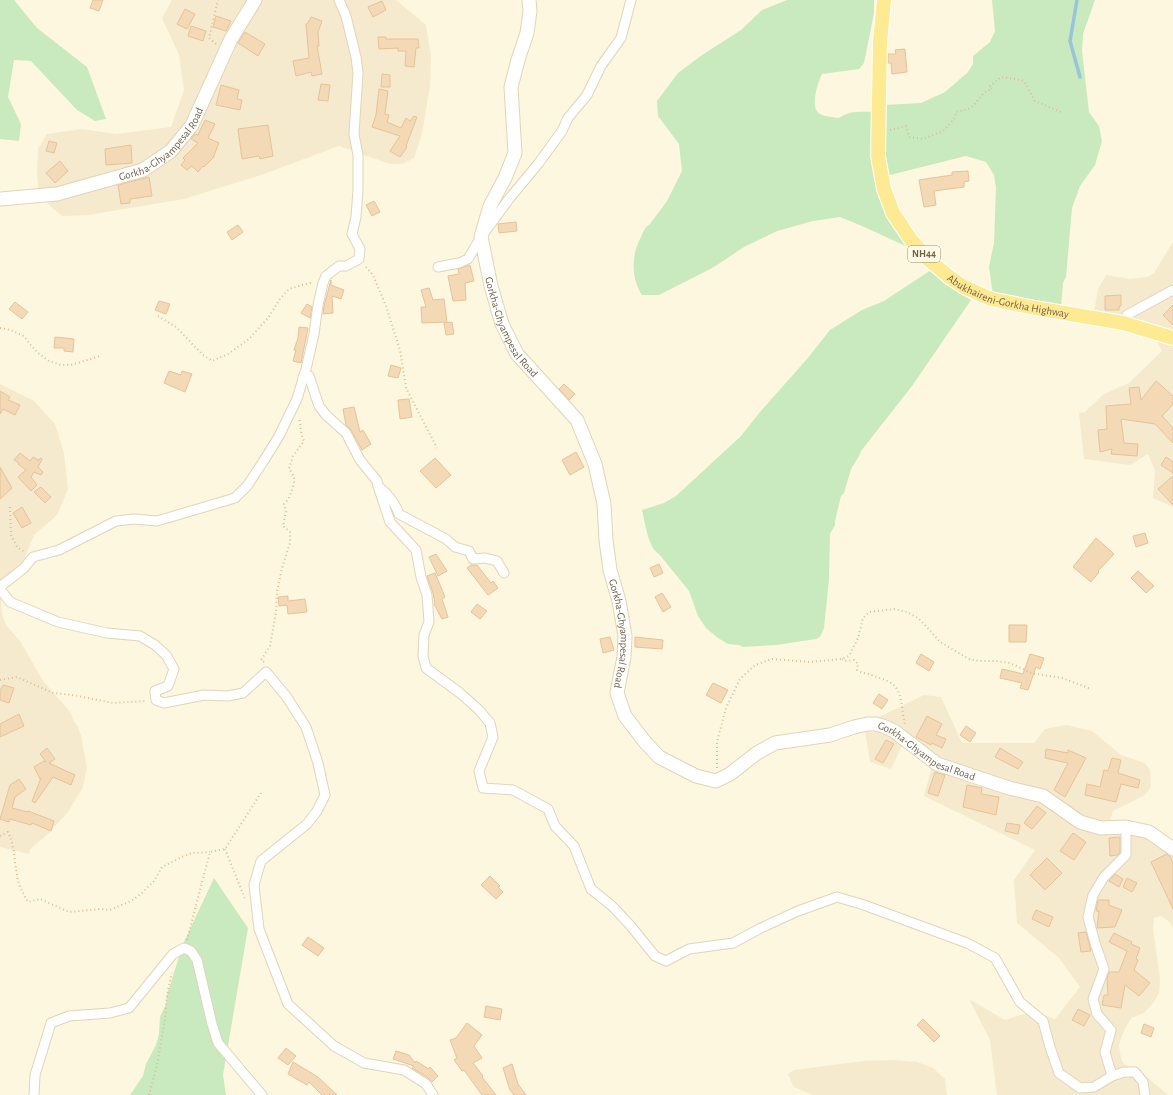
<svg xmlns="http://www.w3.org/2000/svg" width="1173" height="1095" font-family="'Alegreya Sans',sans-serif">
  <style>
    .residential { fill: #f5eacd }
    .green { fill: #c8eabe }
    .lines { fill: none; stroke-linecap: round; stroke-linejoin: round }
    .stream { stroke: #99c4d9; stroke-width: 3.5 }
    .building { fill: #f3d9b6; stroke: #e6c396 }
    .minor-casing { stroke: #e1d4bb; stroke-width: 11 }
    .secondary-casing { stroke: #e3d3b6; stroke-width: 15 }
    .primary-casing { stroke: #fff; stroke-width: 16 }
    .path { stroke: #d8bd99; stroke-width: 2; stroke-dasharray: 1 3; stroke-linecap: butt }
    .minor { stroke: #fff; stroke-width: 9 }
    .secondary { stroke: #fff; stroke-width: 13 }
    .primary { stroke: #ffea94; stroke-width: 14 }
    .labels { text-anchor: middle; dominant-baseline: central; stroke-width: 4; stroke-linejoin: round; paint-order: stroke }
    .shield { fill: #fffae6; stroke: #9e8e76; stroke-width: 1 }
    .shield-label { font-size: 10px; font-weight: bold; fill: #745f46 }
    .street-label { font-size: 11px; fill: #745f46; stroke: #fffae6 }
  </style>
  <rect width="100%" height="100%" fill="#fdf7df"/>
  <g class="residential">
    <polygon points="172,0 396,0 426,25 431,56 430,86 422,134 414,158 402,164 390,164 339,146 264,174 184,199 88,215 62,216 39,196 37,173 38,149 47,134 82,129 116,134 171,127 184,90 179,55 162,18"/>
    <polygon points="1173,242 1173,507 1153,498 1155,470 1148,454 1130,465 1084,459 1079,413 1085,412 1104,394 1129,383 1162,351 1155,337 1099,327 1094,312 1098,289 1106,275 1129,279 1147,277 1154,273"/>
    <polygon points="0,384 34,401 55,424 64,453 68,489 57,515 34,535 23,562 8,584 1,603 2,614 6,625 20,641 43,681 71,713 73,720 78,727 81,736 87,768 83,787 68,812 46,836 30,849 29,854 0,847"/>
    <polygon points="924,695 941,697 962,743 1034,743 1045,729 1067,725 1092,731 1121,755 1145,763 1150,770 1151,787 1145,795 1113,811 1110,820 1155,828 1173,843 1173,929 1171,923 1161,916 1154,918 1153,929 1160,978 1159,993 1154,1002 1144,1013 1131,1018 1122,1035 1119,1045 1121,1059 1124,1064 1141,1072 1168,1095 997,1095 990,1040 969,999 1005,1020 1033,1011 1055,1019 1080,987 1059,958 1017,923 1014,880 1035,850 924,796 932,767 902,746 891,769 870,762 865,731 878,732 873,720"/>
    <polygon points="892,1060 917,1062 933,1068 945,1079 947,1095 813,1095 794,1087 788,1074 794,1070 864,1061"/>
  </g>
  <g class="green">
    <polygon points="0,0 14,0 37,28 87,67 106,119 95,121 77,110 31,61 14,60 8,97 21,124 19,141 0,139"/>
    <path d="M787,0H874V13L864,63L859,69L822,74C818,82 809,108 820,114C825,117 833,117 839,118C850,110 862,112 875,112L874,177L885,212L912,249L862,226L840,217L813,221L777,231L744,247L714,267L659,295H642C631,278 631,255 641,237C643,232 645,227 650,224L667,201L682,171L679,144L658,116L657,101L678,73L702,55L741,30L762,10Z"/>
    <polygon points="992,0 1095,0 1083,34 1082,51 1089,112 1099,126 1102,141 1095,165 1080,186 1072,208 1066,277 1063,283 1061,308 993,295 989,267 994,243 996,188 994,175 986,162 966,156 886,176 884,150 884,105 921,103 945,92 968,72 973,64 973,56 990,42 995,31"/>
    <path d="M931,270L946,285L971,300L912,386L861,451L859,456L851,469L844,493L841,496L835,521V525L830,534L829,579L824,628L820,637L816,639L776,645L743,647L739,645L728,644L718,638L706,628L698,616L689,591L659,554C648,548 645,522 642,510L664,503L676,496L741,436L760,412L807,359L830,330L862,310L884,301Z"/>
    <polygon points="214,878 248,928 223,1075 226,1095 130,1095 143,1076 146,1064 156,1045 159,1034 160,1017 166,1004 167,995 183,944"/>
  </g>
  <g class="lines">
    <polyline class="stream" points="1077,0 1070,41 1080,77"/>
  </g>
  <g class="building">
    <polygon points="93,0 103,0 99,11 90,8"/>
    <polygon points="382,1 386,10 373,17 368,7"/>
    <polygon points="185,9 195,14 187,29 177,24"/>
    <polygon points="216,16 231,21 226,31 213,27"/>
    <polygon points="311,17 322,21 318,32 319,46 317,46 322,74 312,76 311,72 296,76 293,61 309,58 306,24 308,23"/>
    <polygon points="191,26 206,31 203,41 188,36"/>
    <polygon points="245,32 265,44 258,56 238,43"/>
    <polygon points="378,37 386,37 386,39 418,39 419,48 416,48 414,67 405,66 406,51 398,51 398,48 379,49"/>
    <polygon points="905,49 907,72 892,74 891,63 888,63 888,54 896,54 895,50"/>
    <polygon points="382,74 390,75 390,87 381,87"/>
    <polygon points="321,84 330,85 328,101 318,100"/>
    <polygon points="221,85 239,90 237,99 242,100 240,110 216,105"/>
    <polygon points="379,89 388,91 385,114 389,115 387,122 401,128 406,118 410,121 414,116 417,117 406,146 407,147 400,157 390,151 400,136 372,127 376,115"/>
    <polygon points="205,120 215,124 208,138 219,143 213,158 204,167 203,166 198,172 192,166 187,170 181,165 185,160 183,158 198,143 191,139 195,134 198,135"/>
    <polygon points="268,125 273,156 260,159 259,156 242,159 238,129"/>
    <polygon points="49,141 57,143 54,153 46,151"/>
    <polygon points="131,145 132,163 106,165 105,149"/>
    <polygon points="60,161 68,171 55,183 46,173"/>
    <polygon points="968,171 969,181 964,182 964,187 934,191 936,205 924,207 919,180 952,175 952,172"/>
    <polygon points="149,177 152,196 130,199 130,203 121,204 118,185"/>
    <polygon points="374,201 380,212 372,216 366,205"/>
    <polygon points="516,222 517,231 499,233 498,224"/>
    <polygon points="238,225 243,232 232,240 227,232"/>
    <polygon points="470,265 474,281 465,283 466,300 453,301 448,276 459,274 458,269"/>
    <polygon points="331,280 331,285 344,290 341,299 332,296 333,313 323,314 324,306"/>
    <polygon points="429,288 433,300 444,299 447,322 422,323 421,307 426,307 421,290"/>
    <polygon points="1121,295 1121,306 1119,306 1119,310 1105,310 1105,296"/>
    <polygon points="159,301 170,304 166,314 155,310"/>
    <polygon points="15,302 28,312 22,319 9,309"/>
    <polygon points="307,304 312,307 310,318 301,313"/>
    <polygon points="1173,305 1173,325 1163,315"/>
    <polygon points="452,322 454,334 446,335 444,323"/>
    <polygon points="299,327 308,328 301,363 293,361 296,350 294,350 298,338"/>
    <polygon points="55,337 74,339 73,352 64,351 64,348 54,348"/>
    <polygon points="391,365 401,368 398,378 388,376"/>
    <polygon points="169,371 181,375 182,371 192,374 185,392 164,383"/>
    <polygon points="1156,381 1173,396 1173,404 1162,416 1173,428 1173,443 1155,424 1121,419 1124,443 1138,444 1137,456 1111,454 1112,449 1100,452 1098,430 1107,429 1106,406 1131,404 1129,388 1139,387 1141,400"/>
    <polygon points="564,384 575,394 569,400 559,389"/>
    <polygon points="0,391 10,397 8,400 20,405 15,415 3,409 0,414"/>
    <polygon points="409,399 412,417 400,419 398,400"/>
    <polygon points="354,407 360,432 363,430 371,444 362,450 351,430 346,425 343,409"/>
    <polygon points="576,452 584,467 570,475 562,460"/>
    <polygon points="20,453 30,461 33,457 38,460 41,458 42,459 38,467 43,472 41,475 34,472 31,477 37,485 31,491 18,477 26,470 18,464 19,463 14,460"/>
    <polygon points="1166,457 1173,462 1173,473 1161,465"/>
    <polygon points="435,458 451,475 436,488 420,471"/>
    <polygon points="0,467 12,488 0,499"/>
    <polygon points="1173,476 1173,505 1158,489"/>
    <polygon points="41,487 51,497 45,503 34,492"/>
    <polygon points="22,507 31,523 22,528 13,513"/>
    <polygon points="1145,533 1148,543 1136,547 1133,536"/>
    <polygon points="1096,538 1114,554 1098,571 1099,572 1091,582 1073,567"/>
    <polygon points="436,554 447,571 438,576 429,557"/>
    <polygon points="659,564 663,573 654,577 650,568"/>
    <polygon points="471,565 477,565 491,583 493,581 498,588 488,595 467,568"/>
    <polygon points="1138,571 1154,586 1146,593 1131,578"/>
    <polygon points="435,573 445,597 442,599 448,617 442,619 434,604 435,603 433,593 427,576"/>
    <polygon points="662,593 671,607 663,612 655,597"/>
    <polygon points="288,596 288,601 305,599 307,612 288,614 287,605 279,606 278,597"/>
    <polygon points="477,604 487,611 480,619 471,612"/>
    <polygon points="1009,625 1027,625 1026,642 1009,642"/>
    <polygon points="610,637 614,650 603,653 600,639"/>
    <polygon points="635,637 663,640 662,649 635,647"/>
    <polygon points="921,654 934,662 929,671 916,663"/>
    <polygon points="1030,654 1044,658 1040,669 1036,667 1028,690 1020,688 1022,683 1000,678 1002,669 1023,674"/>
    <polygon points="713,683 728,690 721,703 706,695"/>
    <polygon points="3,685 14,688 9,703 0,700 0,691"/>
    <polygon points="879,694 888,700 882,709 873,703"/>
    <polygon points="19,714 24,726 0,737 0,724"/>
    <polygon points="927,716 942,724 936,735 946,739 942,748 932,743 931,745 916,737"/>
    <polygon points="966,726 976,733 970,742 960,735"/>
    <polygon points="886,740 894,744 883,763 875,759"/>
    <polygon points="47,748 55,759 49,763 75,775 71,785 53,777 35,803 32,801 41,778 40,779 34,767 44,761 46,762 40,754"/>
    <polygon points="1000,748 1023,762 1018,769 995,757"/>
    <polygon points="1046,749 1068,753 1068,750 1086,758 1065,797 1054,790 1068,763 1045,758"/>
    <polygon points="1112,758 1121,760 1118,773 1140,780 1138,788 1121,784 1116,802 1085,795 1087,784 1100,787 1104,770 1108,771"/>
    <polygon points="935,772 945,775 938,796 928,793"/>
    <polygon points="19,779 26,789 15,797 12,808 28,812 28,811 54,821 51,831 32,823 31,825 10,819 9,822 0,819 10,785"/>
    <polygon points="967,785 982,788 981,794 999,797 996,815 963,807"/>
    <polygon points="1037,806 1046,813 1032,829 1024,823"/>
    <polygon points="1007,823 1020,825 1018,834 1005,831"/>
    <polygon points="1073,833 1086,842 1074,860 1060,851"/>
    <polygon points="1120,837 1120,853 1117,855 1110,856 1109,838"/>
    <polygon points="1167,854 1170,856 1173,863 1173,909 1151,862"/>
    <polygon points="1047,858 1062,873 1045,890 1030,875"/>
    <polygon points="1115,874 1123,879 1119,887 1109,881"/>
    <polygon points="490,876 500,886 498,887 503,892 496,899 481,885"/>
    <polygon points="1127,878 1137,883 1132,892 1123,887"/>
    <polygon points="1098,900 1109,900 1109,905 1122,910 1115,927 1097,928 1099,911 1096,911"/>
    <polygon points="1036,910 1053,917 1049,927 1032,919"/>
    <polygon points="1086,932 1091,951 1081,952 1078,933"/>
    <polygon points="1114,933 1132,942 1131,944 1140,948 1136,959 1138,960 1134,970 1150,983 1139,996 1125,985 1121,1008 1102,1005 1104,995 1108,995 1107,977 1109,972 1119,972 1127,951 1109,942"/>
    <polygon points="308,937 324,948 318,956 302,945"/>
    <polygon points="486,1006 502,1009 500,1020 484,1017"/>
    <polygon points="1078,1009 1090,1015 1084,1026 1072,1020"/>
    <polygon points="923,1019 940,1036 934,1042 917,1025"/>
    <polygon points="467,1023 482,1035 474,1046 482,1058 473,1063 483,1076 482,1077 496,1095 482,1095 464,1070 462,1071 454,1060 457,1058 450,1040 456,1038"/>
    <polygon points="1144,1024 1154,1028 1151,1037 1141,1033"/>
    <polygon points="286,1048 296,1056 288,1065 278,1058"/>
    <polygon points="396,1051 409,1055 415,1063 416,1061 429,1069 430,1067 438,1076 432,1082 427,1077 412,1068 414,1066 393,1059"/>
    <polygon points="293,1062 318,1077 337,1095 322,1095 309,1082 307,1085 288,1074"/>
    <polygon points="512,1064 518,1084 526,1095 514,1095 510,1090 503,1068"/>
  </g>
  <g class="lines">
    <g class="minor-casing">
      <g id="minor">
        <polyline points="438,267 459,263 468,259 481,237 509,199 538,164 562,131 568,118 587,95 601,66 621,38 631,0"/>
        <polyline points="1123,323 1127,315 1173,290"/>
        <path d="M303,377L309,376L319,406L326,415L346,433L360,460L377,481L378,486C388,494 395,502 399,514L446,539L455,547L469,551L473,559L485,558L497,561L504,573"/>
        <polyline points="378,486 390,522 416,550 421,577 427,595 429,622 424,635 423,656 426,668 460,693 479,710 490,723 493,737 479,771 483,788 513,790 548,809 555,826 574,846 591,889 612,906 630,925 655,956 666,961 689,949 733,943 761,928 798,911 837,897 864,905 967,943 995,958 1020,1002 1043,1021 1050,1047 1059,1073 1080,1088 1094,1087 1112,1076 1124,1072 1135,1072 1143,1082 1145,1095"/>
        <polyline points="0,587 24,568 33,557 59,550 116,521 134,519 157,521 235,498 247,486 263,462 279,436 297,399 306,369 314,334 318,305 323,283 326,276 339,266 346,266 359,259 360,249 352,234 356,217 358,190 358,155 354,134 358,73 356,57 346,16 339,0"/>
        <polyline points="0,589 10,602 58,622 107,633 140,636 155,645 166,655 174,669 168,686 155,691 156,700 164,703 204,695 228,696 243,693 266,672 286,696 306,727 318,763 325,795 317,811 307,824 261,861 254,885 259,929 288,1004 334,1046 364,1063 404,1070 426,1084 433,1095"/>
        <polyline points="1112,1076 1105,1052 1111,1030 1097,1014 1093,999 1104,969 1095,943 1088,917 1093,895 1104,877 1126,855 1126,827"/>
        <polyline points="34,1095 35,1075 51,1023 69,1016 110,1013 129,1008 173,954 184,948 191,951 197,960 212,1024 218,1043 262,1095"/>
      </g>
    </g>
    <g class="secondary-casing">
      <g id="secondary">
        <path id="s1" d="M529,0L530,11L527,33L518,60L511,87L515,153L505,178L490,206L481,237L491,286L502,324L517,354L577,420L595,464L604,504L606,540L610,570L619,601L625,636L624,657L617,693L625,716L645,742L659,757L696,776L716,781L730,774L757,753L775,743L830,735L854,727L867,724H876L883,726L894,731L937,764L1009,788L1043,796L1080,822L1101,828L1126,827L1149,832L1173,849"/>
        <path id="s2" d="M0,199L57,194L143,170L171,151L192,125L231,39L255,0"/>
      </g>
    </g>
    <g class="primary-casing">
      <g id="primary">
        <path id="s3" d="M884,0L880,43L878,156L884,189L893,213L911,240L929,260L948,276L964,287L991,299L1035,308L1123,323L1173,338"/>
      </g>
    </g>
    <g class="path">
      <polyline points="216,44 209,38 218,0"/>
      <path d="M890,130L906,126L909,137L923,139L943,131L955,118L956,112C962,110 970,110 974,105C979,99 983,91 992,89L989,87L1001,77L1009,78L1024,81L1035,101L1061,112"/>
      <polyline points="366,267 373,275 386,306 400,350 406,388 437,448"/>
      <polyline points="158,316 176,327 203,355 212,361 228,354 249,339 268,318 280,299 289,289 309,283 313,283"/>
      <polyline points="0,328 10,330 24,336 29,343 38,353 49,361 61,365 71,365 100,356"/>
      <polyline points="10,507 11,535 17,547 25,552"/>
      <path d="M842,659L845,661L854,660L858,664L857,670C863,674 868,673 874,676C879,678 884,679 889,682C904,689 901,711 905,724"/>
      <path d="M264,662L261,660L270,646L276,612L277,591L282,568L290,543V532L283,526L286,511L284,504C289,500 295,485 294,478C293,475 291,471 289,469L293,456L304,441C300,433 301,426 299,418"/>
      <polyline points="0,680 17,677 53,693 73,695 113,703 146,701"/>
      <polyline points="717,768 717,742 726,708 740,679 755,665 772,659 810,662 842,659 849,656 858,638 863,618 869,612 894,609 907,612 918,618 925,625 940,642 969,659 979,661 996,661 1010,663 1031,673 1062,678 1091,689"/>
      <path d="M0,836L8,832C15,846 14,861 17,875C18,885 23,893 28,902L40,899L69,912L100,909L110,910L131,901L142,893L154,881L162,867L182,857L192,853L210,852"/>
      <polyline points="225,849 245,899"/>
      <polyline points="187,940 210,852 225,849 261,793"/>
      <polyline points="149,1095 157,1065 165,1019 167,995 172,973"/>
    </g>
    <use href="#minor" class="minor"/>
    <use href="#secondary" class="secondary"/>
    <use href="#primary" class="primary"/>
  </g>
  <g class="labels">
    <rect class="shield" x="908" y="246" width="32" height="16" rx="3"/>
    <g class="shield-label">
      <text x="924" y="254">NH44</text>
    </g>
    <g class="street-label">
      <text stroke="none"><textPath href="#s2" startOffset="177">Gorkha-Ghyampesal Road</textPath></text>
      <text stroke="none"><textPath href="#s3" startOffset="364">Abukhaireni-Gorkha Highway</textPath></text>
      <text stroke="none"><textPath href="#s1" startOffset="343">Gorkha-Ghyampesal Road</textPath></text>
      <text stroke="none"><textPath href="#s1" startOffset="679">Gorkha-Ghyampesal Road</textPath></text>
      <text stroke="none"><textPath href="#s1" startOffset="1111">Gorkha-Ghyampesal Road</textPath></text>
    </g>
  </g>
</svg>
